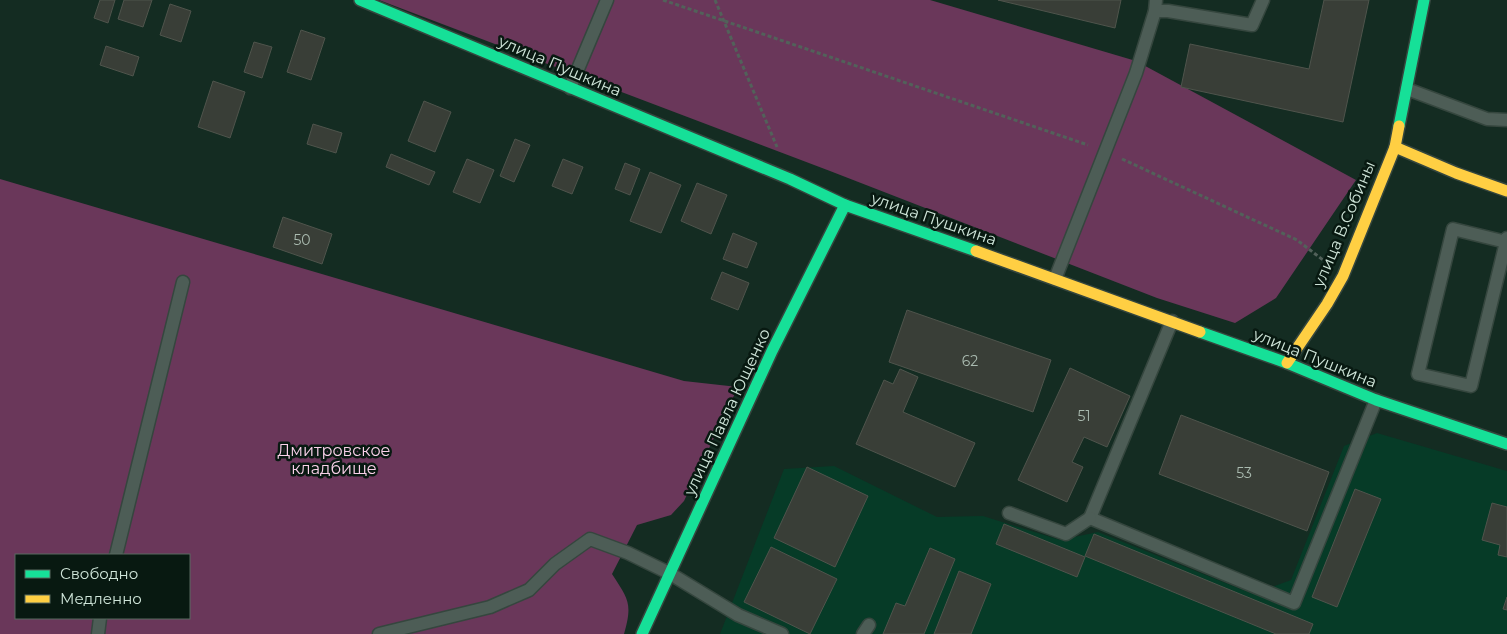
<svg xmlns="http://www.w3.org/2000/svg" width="1507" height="634" font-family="Montserrat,sans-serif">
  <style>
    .built { fill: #063b27 }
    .green { fill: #6a375a; fill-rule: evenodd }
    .building { fill: #393e37; stroke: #4f544c }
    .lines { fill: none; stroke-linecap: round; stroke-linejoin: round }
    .lane-casing { stroke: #35463e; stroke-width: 15 }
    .fast-casing { stroke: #35463e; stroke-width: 14 }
    .slow-casing { stroke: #35463e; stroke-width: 14 }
    .path { stroke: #52615a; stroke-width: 3; stroke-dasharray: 4 2.5; stroke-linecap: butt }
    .lane { stroke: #4d5d56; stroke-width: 12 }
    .fast { stroke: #16e098; stroke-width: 11 }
    .slow { stroke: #ffcf43; stroke-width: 11 }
    .labels { text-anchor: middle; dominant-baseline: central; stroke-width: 5; stroke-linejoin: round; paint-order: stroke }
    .number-label { font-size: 14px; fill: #aabbb0 }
    .street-label { font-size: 16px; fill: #cfe5d9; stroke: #081911 }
    .park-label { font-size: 16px; fill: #fbd1ea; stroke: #081911 }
  </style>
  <rect width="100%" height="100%" fill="#142c22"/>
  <polygon class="built" points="1377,433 1507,471 1507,634 720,634 784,469 834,466 937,517 983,516 1060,540 1098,532 1253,594 1291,580 1344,446"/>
  <g class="green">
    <polygon points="379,0 930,0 1136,61 1356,180 1276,298 1235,323 1157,298 830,171"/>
    <path d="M0,179L684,381L738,387L684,501L671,515L637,525L612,574C628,599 633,603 624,634H0ZM16,555H189V618H16Z"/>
  </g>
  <g class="building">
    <polygon points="100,0 115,0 108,23 94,18"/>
    <polygon points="124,0 152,0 143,27 118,19"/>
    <polygon points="998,0 1121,0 1115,28"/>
    <polygon points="1324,0 1369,0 1343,122 1181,87 1190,44 1309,69"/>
    <polygon points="170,4 191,11 181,42 160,35"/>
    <polygon points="301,30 325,38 311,80 287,72"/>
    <polygon points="254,42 272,47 262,78 244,72"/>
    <polygon points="106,46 139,57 133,76 100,65"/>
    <polygon points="213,81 245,92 230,138 198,127"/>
    <polygon points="424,101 451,112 435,152 408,141"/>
    <polygon points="313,124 342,133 336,153 307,144"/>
    <polygon points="515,139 530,145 514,182 500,176"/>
    <polygon points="391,154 435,172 429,185 386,167"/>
    <polygon points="467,159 494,170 480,203 453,192"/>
    <polygon points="563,159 583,167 572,194 552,186"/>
    <polygon points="625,163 640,169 630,195 615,189"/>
    <polygon points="650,172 681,185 661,233 630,221"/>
    <polygon points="697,183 727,195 711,234 681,221"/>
    <polygon points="283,217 332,234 322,264 273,247"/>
    <polygon points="733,233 757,243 747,268 723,259"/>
    <polygon points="722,272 749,283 738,310 711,299"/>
    <polygon points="907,310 1051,360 1033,412 889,362"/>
    <polygon points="1070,368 1130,396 1107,447 1084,437 1072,462 1083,467 1067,502 1018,480"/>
    <polygon points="900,369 918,377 903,412 975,443 955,487 856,444 884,380 893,384"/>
    <polygon points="1181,415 1329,472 1307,531 1159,474"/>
    <polygon points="807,467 868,496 835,567 774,538"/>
    <polygon points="1355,489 1381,499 1337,607 1312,597"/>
    <polygon points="1492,503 1507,507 1507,557 1498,555 1500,545 1482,540"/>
    <polygon points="1004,524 1085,557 1077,577 996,544"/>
    <polygon points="1094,534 1313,624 1309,634 1276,634 1085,556"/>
    <polygon points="771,547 837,579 810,634 744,602"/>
    <polygon points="930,548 955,559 924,634 883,634 896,603 905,606"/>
    <polygon points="959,571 991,584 971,634 934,634"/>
    <polygon points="1507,597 1507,610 1503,609"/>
  </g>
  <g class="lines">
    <g class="lane-casing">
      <g id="lane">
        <polyline points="1155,11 1168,11 1252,25 1263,0"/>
        <polyline points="570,88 607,0"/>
        <polyline points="1407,89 1487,119 1507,120"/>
        <polyline points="1506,242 1453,229 1418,374 1471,386 1506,242 1507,238"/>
        <polyline points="1055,279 1136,73 1155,11 1156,0"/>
        <polyline points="1172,321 1090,518 1294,603 1376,400"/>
        <polyline points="1009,513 1066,534 1090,518"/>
        <polyline points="116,555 183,282"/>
        <polyline points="98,634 100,618"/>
        <polyline points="379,634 490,607 529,590 555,564 590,539 628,553 669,573 738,615 782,634"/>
        <polyline points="863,634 869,625"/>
      </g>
    </g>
    <g class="fast-casing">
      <g id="fast">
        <polyline points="360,0 790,179 845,205 976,251"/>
        <polyline points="1399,126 1424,0"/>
        <polyline points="1200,332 1287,363 1376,400 1507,444"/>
        <polyline points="642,634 772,351 845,205"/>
      </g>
    </g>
    <g class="slow-casing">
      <g id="slow">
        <polyline points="1395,147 1456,173 1507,191"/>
        <polyline points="976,251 1200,332"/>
        <polyline points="1287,363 1327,304 1343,276 1395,147 1399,126"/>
      </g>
    </g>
    <g class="path">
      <polyline points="663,0 1088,145"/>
      <polyline points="715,0 777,147"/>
      <polyline points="1122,159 1297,240 1323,260"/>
    </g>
    <use href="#lane" class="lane"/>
    <use href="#fast" class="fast"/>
    <use href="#slow" class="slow"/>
  </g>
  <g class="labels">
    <g class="number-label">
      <text x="302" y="240">50</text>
      <text x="970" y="361">62</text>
      <text x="1084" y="416">51</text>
      <text x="1244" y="473">53</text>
    </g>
    <g class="street-label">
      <text transform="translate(560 66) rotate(23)">улица Пушкина</text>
      <text transform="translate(934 219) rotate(19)">улица Пушкина</text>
      <text transform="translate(1344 224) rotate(-67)">улица В.Собины</text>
      <text transform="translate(1315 358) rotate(22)">улица Пушкина</text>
      <text transform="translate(727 412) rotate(-65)">улица Павла Ющенко</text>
    </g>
    <g class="park-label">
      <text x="334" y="450">Дмитровское<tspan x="334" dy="18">кладбище</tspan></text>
    </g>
  </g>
  <rect x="15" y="554" width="175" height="65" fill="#081911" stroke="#586b61"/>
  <rect x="25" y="570" width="25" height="8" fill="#16e098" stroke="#586b61"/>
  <text x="60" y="579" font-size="15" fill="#cfe5d9">Свободно</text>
  <rect x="25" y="595" width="25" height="8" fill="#ffcf43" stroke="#586b61"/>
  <text x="60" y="604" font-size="15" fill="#cfe5d9">Медленно</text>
</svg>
